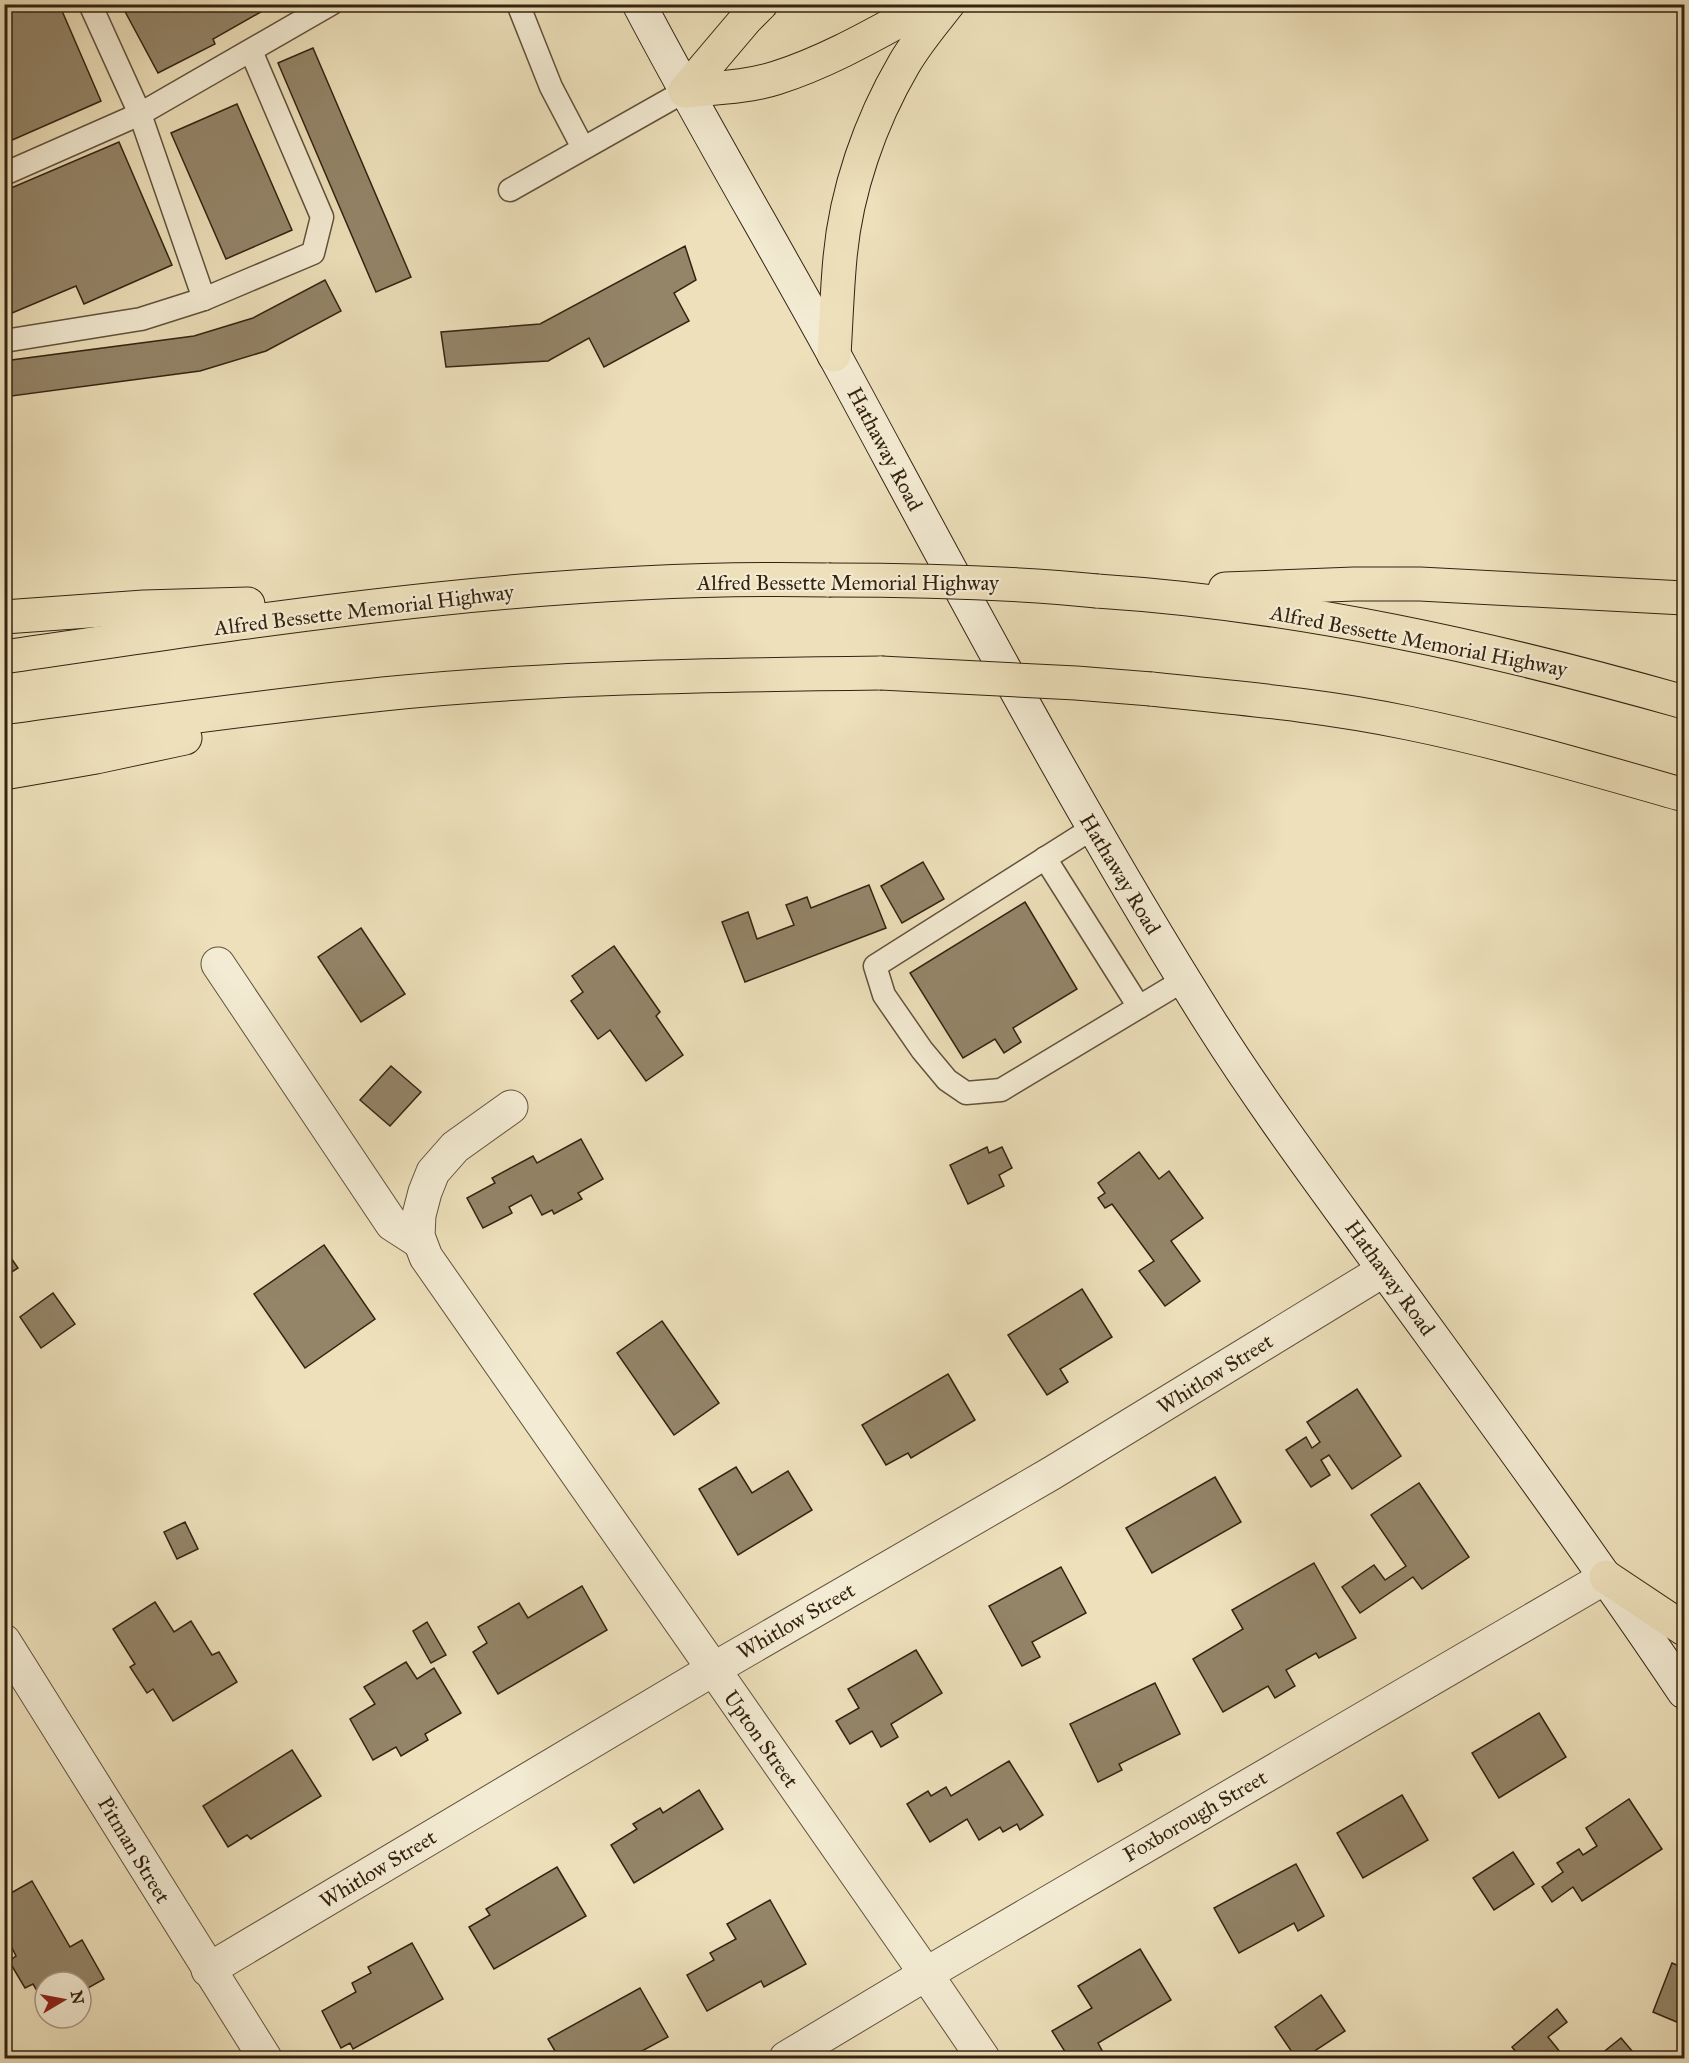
<svg xmlns="http://www.w3.org/2000/svg" width="1689" height="2063" font-family="'IM FELL Great Primer',serif">
  <style>
    .building { fill: #948569; stroke: #342311; stroke-width: 1.5 }
    .lines { fill: none; stroke-linecap: round; stroke-linejoin: round }
    .lane-casing { stroke: #62523c; stroke-width: 25 }
    .street-casing { stroke: #62523c; stroke-width: 35 }
    .secondary-casing { stroke: #342311; stroke-width: 35 }
    .highway-casing { stroke: #342311; stroke-width: 35 }
    .lane { stroke: #f3ebd3; stroke-width: 22 }
    .street { stroke: #f3ebd3; stroke-width: 33 }
    .secondary { stroke: #f3ebd3; stroke-width: 33 }
    .highway { stroke: #ede0bb; stroke-width: 33 }
    .highway-bridge-casing { stroke: #342311; stroke-width: 35; stroke-linecap: butt }
    .highway-bridge { stroke: #ede0bb; stroke-width: 33 }
    .labels { text-anchor: middle; dominant-baseline: central; stroke-width: 4.5; stroke-linejoin: round; paint-order: stroke }
    .street-label { font-size: 21px; fill: #342311; stroke: #f3ebd3 }
  </style>
  <rect width="100%" height="100%" fill="#ede0bb"/>
  <filter id="stains"><feTurbulence type="fractalNoise" baseFrequency=".00333" numOctaves="4"/><feColorMatrix values="0 0 0 0 .2 0 0 0 0 .09 0 0 0 0 .02 0 0 0 .5 -.17"/></filter>
  <radialGradient id="worn" r=".72"><stop offset=".6" stop-color="#630" stop-opacity="0"/><stop offset="1" stop-color="#630" stop-opacity=".3"/></radialGradient>
  <g class="building">
    <polygon points="4,4 59,4 101,101 10,141 4,129"/>
    <polygon points="121,4 173,4 176,12 190,4 275,4 213,39 215,44 158,73"/>
    <polygon points="313,48 411,277 376,292 278,63"/>
    <polygon points="237,104 292,230 226,259 171,133"/>
    <polygon points="119,142 172,265 84,304 76,286 12,313 4,297 4,191"/>
    <polygon points="685,246 696,280 674,293 689,321 604,367 589,338 548,361 446,367 441,332 540,324"/>
    <polygon points="325,280 341,311 266,351 200,371 4,397 4,361 194,336 253,318"/>
    <polygon points="923,862 944,899 902,923 881,886"/>
    <polygon points="869,885 886,928 745,982 722,922 748,912 757,939 794,925 786,905 807,897 811,908"/>
    <polygon points="1025,902 1077,989 1013,1028 1021,1042 1004,1053 995,1039 963,1058 910,973"/>
    <polygon points="361,928 405,994 361,1022 318,957"/>
    <polygon points="614,946 660,1012 656,1016 683,1055 646,1081 610,1030 598,1039 571,1001 583,992 572,976"/>
    <polygon points="391,1066 421,1092 390,1126 360,1100"/>
    <polygon points="581,1139 603,1179 578,1193 582,1199 554,1214 552,1210 542,1215 531,1195 509,1207 512,1213 483,1228 467,1198 495,1183 492,1178 533,1156 537,1163"/>
    <polygon points="987,1147 989,1153 1002,1147 1012,1168 999,1175 1004,1186 968,1204 950,1165"/>
    <polygon points="1139,1152 1159,1179 1169,1171 1203,1218 1171,1241 1200,1281 1165,1306 1139,1271 1154,1261 1112,1204 1105,1208 1098,1198 1105,1193 1098,1183"/>
    <polygon points="324,1245 375,1319 305,1368 254,1294"/>
    <polygon points="4,1248 18,1268 4,1277"/>
    <polygon points="1082,1289 1112,1337 1060,1369 1068,1382 1047,1395 1008,1335"/>
    <polygon points="53,1293 75,1324 41,1348 20,1317"/>
    <polygon points="662,1321 719,1403 674,1435 617,1353"/>
    <polygon points="948,1374 975,1420 911,1458 908,1453 886,1465 862,1425"/>
    <polygon points="1357,1389 1401,1456 1352,1489 1329,1455 1321,1460 1330,1475 1311,1487 1286,1450 1306,1437 1312,1448 1320,1442 1307,1422"/>
    <polygon points="736,1467 752,1493 788,1471 812,1510 738,1555 699,1489"/>
    <polygon points="1215,1477 1241,1522 1152,1573 1126,1528"/>
    <polygon points="1419,1483 1469,1557 1422,1589 1413,1577 1360,1613 1342,1587 1374,1565 1385,1580 1406,1566 1371,1515"/>
    <polygon points="185,1522 198,1549 177,1559 164,1532"/>
    <polygon points="1314,1563 1356,1638 1319,1658 1316,1653 1286,1670 1295,1686 1275,1698 1268,1686 1223,1712 1193,1659 1243,1629 1232,1610"/>
    <polygon points="1061,1567 1086,1613 1032,1642 1040,1657 1022,1666 989,1606"/>
    <polygon points="582,1586 607,1630 498,1694 473,1652 487,1643 478,1627 519,1603 528,1618"/>
    <polygon points="155,1602 174,1632 191,1621 212,1655 219,1652 237,1682 173,1721 153,1689 147,1693 130,1667 135,1664 113,1629"/>
    <polygon points="427,1622 446,1655 431,1663 413,1631"/>
    <polygon points="916,1650 942,1693 891,1724 898,1737 881,1747 872,1731 850,1744 836,1721 859,1708 848,1689"/>
    <polygon points="406,1662 417,1679 434,1668 461,1713 425,1734 428,1740 401,1756 396,1747 373,1760 350,1719 375,1704 364,1687"/>
    <polygon points="1155,1683 1180,1734 1119,1764 1122,1770 1098,1782 1070,1724"/>
    <polygon points="1539,1713 1566,1757 1499,1798 1472,1753"/>
    <polygon points="292,1750 321,1796 251,1839 247,1835 228,1847 203,1806"/>
    <polygon points="1009,1761 1043,1815 1020,1830 1017,1824 1003,1832 1000,1827 979,1840 967,1819 930,1842 907,1804 928,1791 931,1796 946,1787 951,1796"/>
    <polygon points="699,1790 723,1829 634,1883 611,1845 637,1829 633,1824 660,1808 663,1813"/>
    <polygon points="1402,1795 1428,1840 1363,1878 1337,1833"/>
    <polygon points="1629,1799 1662,1849 1582,1901 1573,1887 1552,1902 1542,1887 1563,1872 1557,1863 1579,1849 1583,1855 1597,1846 1586,1828"/>
    <polygon points="1513,1852 1534,1884 1494,1910 1473,1878"/>
    <polygon points="1296,1864 1324,1916 1298,1931 1294,1923 1239,1953 1214,1908"/>
    <polygon points="557,1867 586,1916 494,1969 469,1927 490,1915 486,1909"/>
    <polygon points="32,1881 70,1947 82,1940 104,1979 81,1992 81,1982 45,1982 45,2004 33,1984 25,1988 9,1961 16,1956 9,1942 4,1944 4,1897"/>
    <polygon points="770,1900 806,1964 764,1987 761,1981 707,2011 687,1975 714,1960 710,1953 736,1939 727,1924"/>
    <polygon points="412,1943 443,1999 353,2049 350,2043 341,2048 322,2011 356,1992 352,1983 371,1973 368,1967"/>
    <polygon points="1140,1949 1171,2000 1098,2043 1104,2054 1097,2058 1069,2058 1052,2031 1092,2008 1078,1986"/>
    <polygon points="1672,1963 1684,1968 1684,2025 1653,2012"/>
    <polygon points="640,1988 668,2037 629,2058 559,2058 548,2039"/>
    <polygon points="1321,1995 1345,2031 1304,2058 1296,2058 1275,2027"/>
    <polygon points="1557,2009 1567,2022 1548,2037 1565,2058 1521,2058 1512,2047"/>
    <polygon points="1621,2038 1638,2058 1596,2058"/>
  </g>
  <g class="lines">
    <g class="lane-casing">
      <g id="lane">
        <polyline points="518,4 551,87 583,148"/>
        <polyline points="4,174 140,114 331,4"/>
        <polyline points="510,190 685,91"/>
        <polyline points="204,299 313,253 322,217 251,51"/>
        <polyline points="4,341 141,319 204,299 140,114 90,4"/>
        <polyline points="1093,828 875,966 884,995 922,1050 947,1080 966,1093 1001,1090 1184,980"/>
        <polyline points="1045,858 1139,1007"/>
      </g>
    </g>
    <g class="street-casing">
      <g id="street">
        <polyline points="218,964 392,1224 420,1242"/>
        <polyline points="511,1107 455,1147 433,1172 425,1192 419,1215 418,1236 426,1257 926,1974 983,2058"/>
        <polyline points="4,1641 265,2058"/>
        <polyline points="208,1970 712,1670 1052,1473 1384,1270"/>
        <polyline points="786,2058 926,1974 1606,1577"/>
      </g>
    </g>
    <g class="secondary-casing">
      <path id="secondary" d="M639,4C704,128 776,248 843,371C962,591 1078,812 1211,1023C1259,1099 1313,1172 1366,1245C1473,1393 1582,1540 1684,1692"/>
    </g>
    <g class="highway-casing">
      <g id="highway">
        <path d="M685,91C715,88 748,87 776,78C830,61 880,31 930,4"/>
        <polyline points="685,91 746,19 761,4"/>
        <path d="M834,355C836,323 837,290 840,258C846,191 870,122 904,64C916,43 933,23 948,4"/>
        <polyline points="1225,589 1354,584 1420,584 1684,598"/>
        <path d="M1097,591C1297,604 1493,648 1684,702"/>
        <polyline points="4,617 144,607 248,604"/>
        <path d="M4,657C277,617 553,574 829,580"/>
        <path d="M1151,689C1237,698 1323,705 1408,723C1501,742 1593,769 1684,795"/>
        <path d="M4,742C130,725 256,707 383,694C548,677 715,675 881,673"/>
        <polyline points="4,773 96,757 185,738"/>
        <polyline points="1606,1577 1684,1629"/>
      </g>
    </g>
    <use href="#lane" class="lane"/>
    <use href="#street" class="street"/>
    <use href="#secondary" class="secondary"/>
    <use href="#highway" class="highway"/>
    <g class="highway-bridge-casing">
      <g id="highway-bridge">
        <path d="M829,580C919,580 1008,582 1097,591"/>
        <polyline points="881,673 1076,683 1151,689"/>
      </g>
    </g>
    <use href="#highway-bridge" class="highway-bridge"/>
  </g>
  <g class="labels">
    <g class="street-label">
      <text transform="translate(885 449) rotate(62)">Hathaway Road</text>
      <text x="848" y="583">Alfred Bessette Memorial Highway</text>
      <text transform="translate(364 610) rotate(-7)">Alfred Bessette Memorial Highway</text>
      <text transform="translate(1419 641) rotate(11)">Alfred Bessette Memorial Highway</text>
      <text transform="translate(1120 874) rotate(59)">Hathaway Road</text>
      <text transform="translate(1390 1278) rotate(54)">Hathaway Road</text>
      <text transform="translate(1215 1374) rotate(-32)">Whitlow Street</text>
      <text transform="translate(796 1621) rotate(-30)">Whitlow Street</text>
      <text transform="translate(761 1739) rotate(55)">Upton Street</text>
      <text transform="translate(1195 1816) rotate(-30)">Foxborough Street</text>
      <text transform="translate(134 1850) rotate(59)">Pitman Street</text>
      <text transform="translate(378 1869) rotate(-31)">Whitlow Street</text>
    </g>
  </g>
  <rect width="1689" height="2063" fill="none" stroke="#ede0bb" stroke-width="24"/>
  <rect x="6" y="6" width="1677" height="2051" fill="none" stroke="#342311" stroke-width="3"/>
  <rect x="12" y="12" width="1665" height="2039" fill="none" stroke="#342311" stroke-width="1.5"/>
  <g transform="translate(63 2000) rotate(80)"><circle r="28" fill="#f3ebd3" stroke="#a79b85" stroke-width="1.5"/>
  <path d="M0-4.5L10 22L0 15L-10 22Z" fill="#8f2418"/>
  <text y="-9" font-size="16" font-weight="bold" text-anchor="middle" fill="#342311">N</text>
  </g>
  <rect width="100%" height="100%" filter="url(#stains)"/>
  <rect width="100%" height="100%" fill="url(#worn)"/>
</svg>
